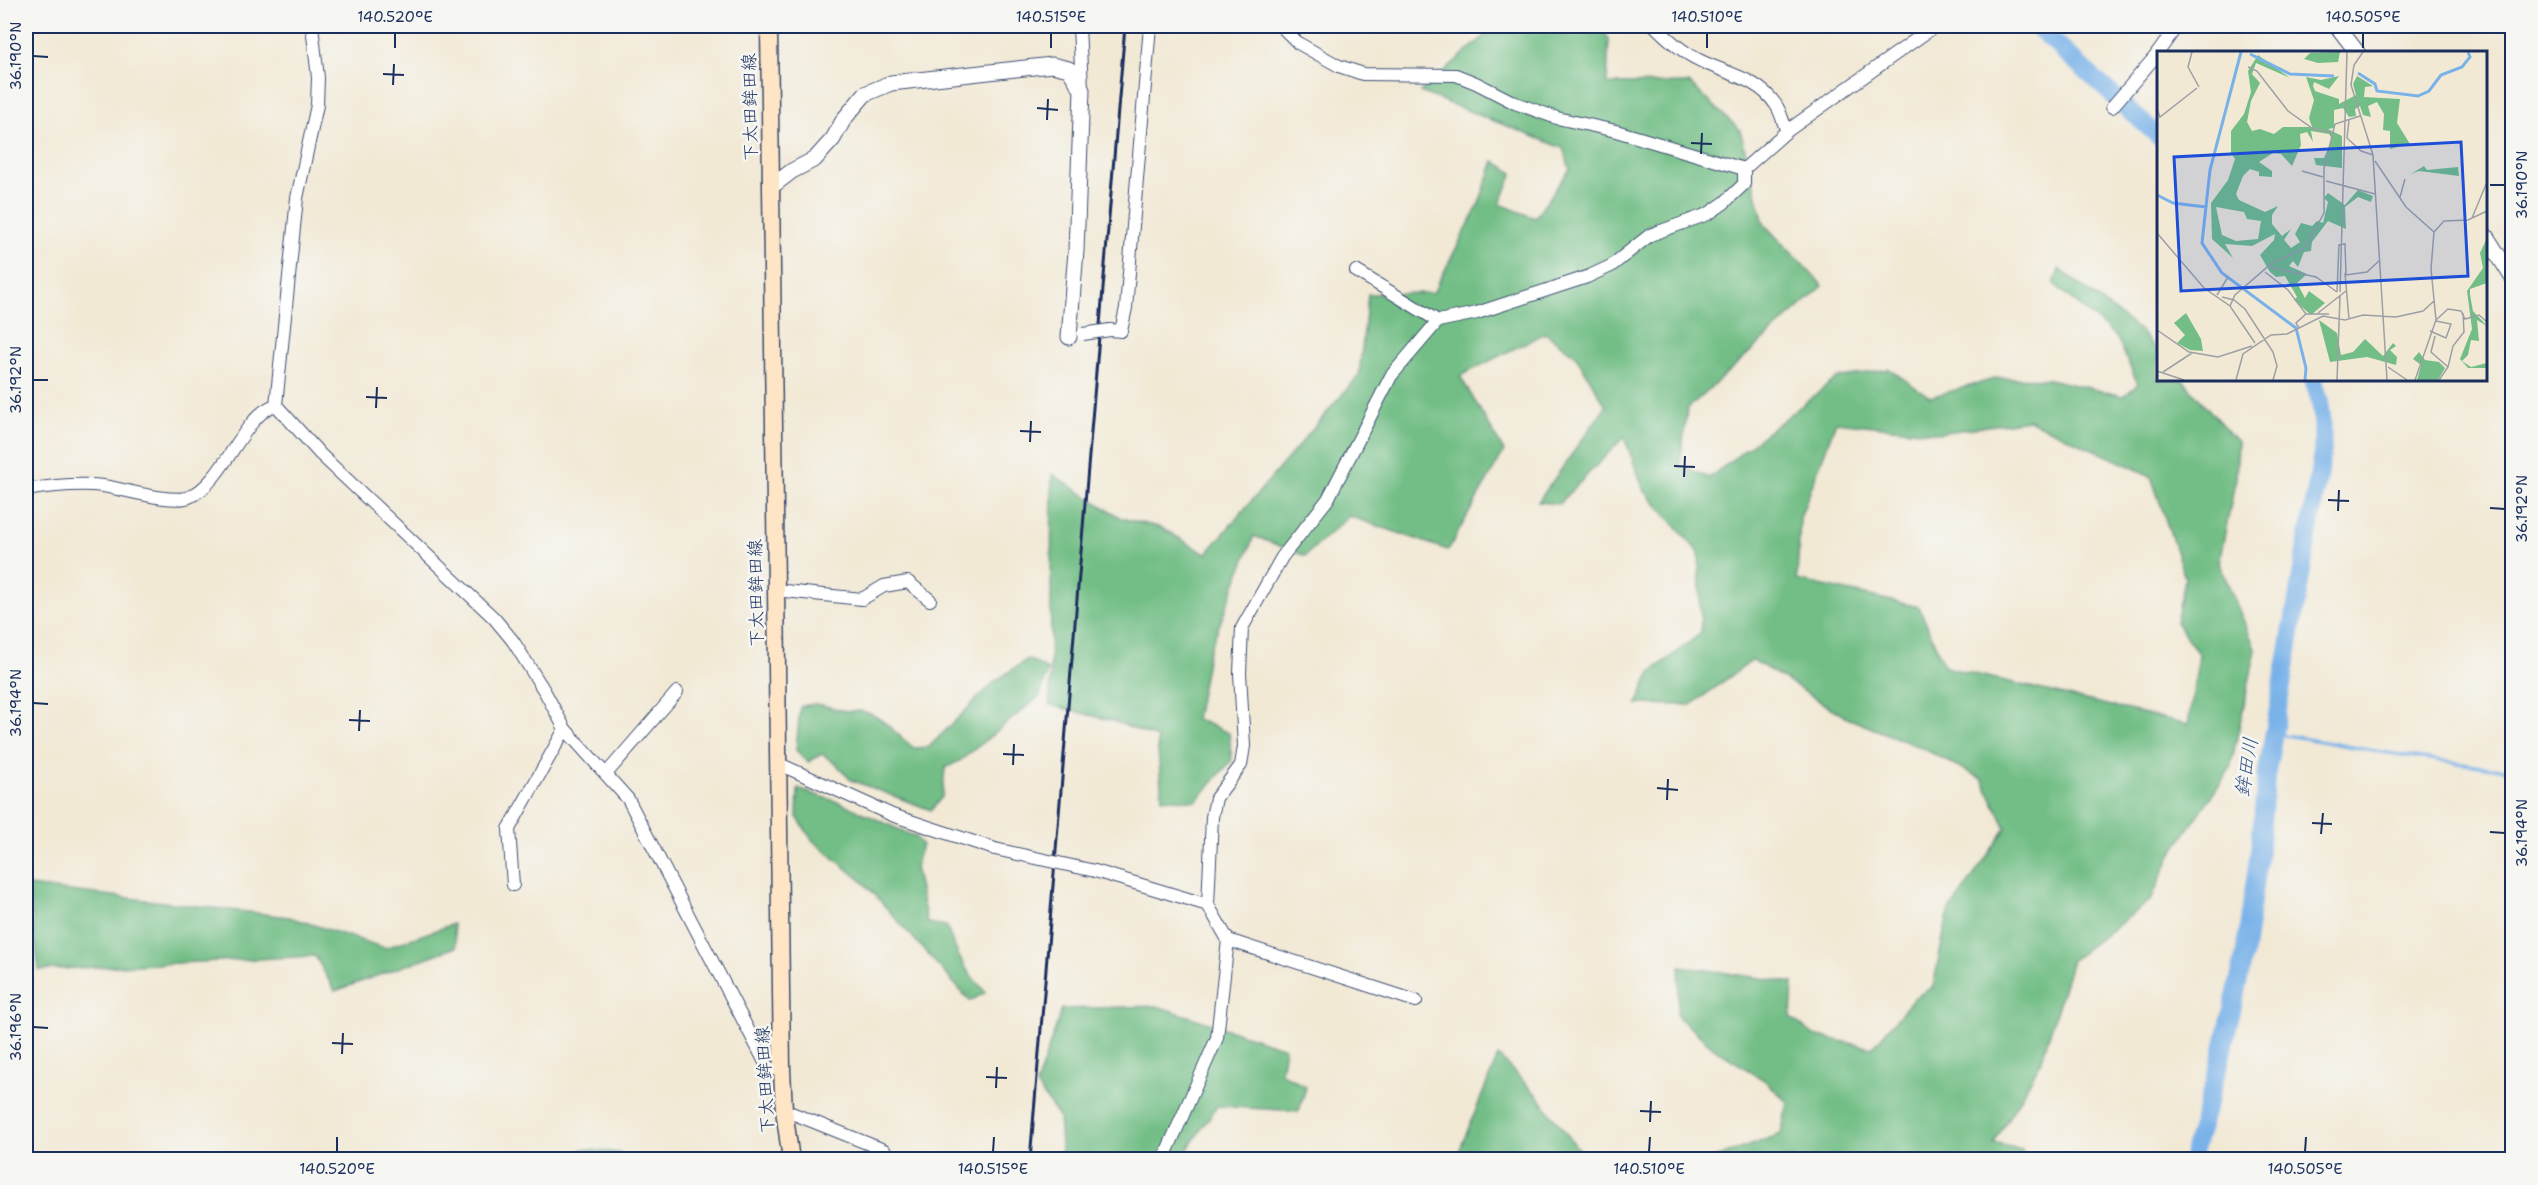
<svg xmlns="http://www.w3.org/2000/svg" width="2538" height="1185" font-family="'Shantell Sans','Klee One',sans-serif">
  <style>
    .forest { fill: #72be86; stroke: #467672; stroke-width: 1.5; fill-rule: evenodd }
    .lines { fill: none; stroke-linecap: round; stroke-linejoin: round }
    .stream { stroke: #79b2e9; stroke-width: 3 }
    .river { stroke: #79b2e9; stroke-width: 18 }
    .minor-casing { stroke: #3b4b70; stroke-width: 14 }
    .tertiary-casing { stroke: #3b4b70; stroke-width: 17 }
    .secondary-casing { stroke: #3b4b70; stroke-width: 19 }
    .minor { stroke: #fff; stroke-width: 12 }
    .tertiary { stroke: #fff; stroke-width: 15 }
    .secondary { stroke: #fee5c5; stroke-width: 16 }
    .rail { stroke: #1b2f5e; stroke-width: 3 }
    .minor-bridge-casing { stroke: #3b4b70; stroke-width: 14; stroke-linecap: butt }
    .minor-bridge { stroke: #fff; stroke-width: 12 }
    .ticks { fill: none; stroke: #1b2f5e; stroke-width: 2 }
    .labels { text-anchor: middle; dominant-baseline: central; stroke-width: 5; stroke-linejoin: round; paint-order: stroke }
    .street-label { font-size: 18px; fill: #1b2f5e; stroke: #f6f6f2 }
    .water-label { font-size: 20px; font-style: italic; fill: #375688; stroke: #f6f6f2 }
    .inset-river { fill: none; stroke: #79b2e9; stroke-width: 3 }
    .inset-road { fill: none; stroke: #9c9fa5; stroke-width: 1.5 }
    .view { fill: #1d4ed8; fill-opacity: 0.15; stroke: #1d4ed8; stroke-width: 3 }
    .inset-edge { fill: none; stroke: #1b2f5e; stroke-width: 3 }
    .neatline { fill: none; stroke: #1b2f5e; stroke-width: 2 }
    .ticks-label { font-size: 15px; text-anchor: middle; fill: #1b2f5e }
  </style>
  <rect width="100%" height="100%" fill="#f6f6f2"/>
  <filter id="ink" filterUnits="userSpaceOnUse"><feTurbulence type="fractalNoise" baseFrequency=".0167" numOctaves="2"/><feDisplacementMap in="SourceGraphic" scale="12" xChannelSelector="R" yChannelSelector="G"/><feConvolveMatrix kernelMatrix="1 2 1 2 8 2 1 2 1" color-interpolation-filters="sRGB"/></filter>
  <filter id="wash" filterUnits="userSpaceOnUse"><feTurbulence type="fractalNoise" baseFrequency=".008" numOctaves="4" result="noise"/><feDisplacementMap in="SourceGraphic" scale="24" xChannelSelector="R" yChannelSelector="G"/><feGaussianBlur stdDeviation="1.35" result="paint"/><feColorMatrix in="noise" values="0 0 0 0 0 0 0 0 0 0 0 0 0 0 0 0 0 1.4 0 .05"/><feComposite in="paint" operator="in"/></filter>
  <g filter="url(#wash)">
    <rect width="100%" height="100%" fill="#f2e9d5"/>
    <g class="forest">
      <path d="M1496,26H1599L1609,39L1607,84L1689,83L1740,130L1764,224L1823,286L1687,409L1680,465L1709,478L1837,378L1889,369L1930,397L1998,378L2049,379L2124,396L2138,384L2117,338L2054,284L2059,269L2140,331L2158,352V380H2183L2238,443L2236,478L2219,563L2256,650L2230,769L2172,853L2151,900L2072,960L2041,1062L1994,1143L2022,1150L2025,1159H1712L1781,1134L1788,1102L1764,1080L1715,1049L1677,1016L1680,966L1793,983L1791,1018L1814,1035L1872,1048L1914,998L1933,987L1948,913L2006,828L1982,779L1922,748L1847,718L1753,660L1691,705L1637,704L1651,672L1701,633L1699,553L1644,490L1624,437L1559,504L1538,502L1606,406L1576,356L1545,333L1460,376L1504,451L1448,550L1349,516L1305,556L1254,536L1208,654L1196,719L1229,733L1232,760L1196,801L1162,798L1157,738L1113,721L1050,705L1052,474L1121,518L1162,528L1206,554L1359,375L1368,294L1433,293L1478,206L1494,161L1513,173L1500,204L1535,218L1570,169L1563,148L1420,92ZM2029,420L2151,476L2185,578L2176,622L2199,655L2188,724L1945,667L1919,607L1797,580L1800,518L1836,422L1939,433Z"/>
      <path d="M1028,659L1048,670L1039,697L961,760L945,768L942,797L931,810L851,780L837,765L822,754L808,762L796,750L800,707C819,701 822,706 841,710C849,712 857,710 865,712C884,717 898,737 914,748L929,747L994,682Z"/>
      <path d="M798,789L841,803L916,837L922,845L915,867L927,923L946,926C957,954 964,971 986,992L970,1001L863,882L812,840L797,817Z"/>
      <polygon points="28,886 289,917 385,948 453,924 456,947 335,991 315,956 39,970"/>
      <polygon points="1157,1006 1285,1048 1281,1073 1306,1087 1299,1111 1217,1106 1181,1159 1062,1160 1059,1117 1036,1085 1062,1009"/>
      <polygon points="1498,1056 1536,1094 1586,1159 1456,1159"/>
      <polygon points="583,1149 620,1153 628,1159 567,1159"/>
    </g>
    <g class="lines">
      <polyline class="stream" points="2274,733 2381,752 2512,771"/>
      <g class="river">
        <polyline points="2036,26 2158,136"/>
        <path d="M2191,1160L2221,1058L2244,957L2260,844L2266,778L2322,455C2323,428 2324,405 2313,380"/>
      </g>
    </g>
  </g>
  <g filter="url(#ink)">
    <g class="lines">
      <g class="minor-casing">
        <g id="minor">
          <polyline points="312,26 318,78 317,105 297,198 276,405 320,454 494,618 513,641 545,692 565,729 628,799 768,1068 782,1070"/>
          <polyline points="1079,26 1082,89"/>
          <polyline points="1281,26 1298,43 1339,66 1363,74 1456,75 1476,83 1515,103 1557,118 1616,131 1744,169"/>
          <path d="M1655,26C1667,38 1680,50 1695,58C1722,73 1758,77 1776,105C1781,112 1783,123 1787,131"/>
          <polyline points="2112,107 2154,58 2177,26"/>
          <polyline points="1356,271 1438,321"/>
          <polyline points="1110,330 1121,331 1126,308 1150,26"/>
          <path d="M26,490C51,486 78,483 103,486C123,489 172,504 189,497C225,482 243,414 276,405"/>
          <polyline points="775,590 862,599 884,586 908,582 930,600"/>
          <polyline points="777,763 892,815 995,849"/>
          <polyline points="606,774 677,692"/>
          <polyline points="1095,871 1208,905"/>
          <polyline points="513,885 509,829 565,729"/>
          <polyline points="1228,940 1416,1001"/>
          <polyline points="784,1110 884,1150 892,1160"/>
          <polyline points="1163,1160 1217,1038 1228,940 1208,905 1212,817 1216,798 1241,765 1244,746 1240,673 1242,628 1282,557 1328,499 1391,376 1438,321 1477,313 1587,277 1611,266 1650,235 1708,214 1724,203 1744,184 1744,169 1787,131 1935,26"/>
        </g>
      </g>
      <g class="tertiary-casing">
        <g id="tertiary">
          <polyline points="2337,26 2357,52"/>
          <polyline points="771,187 792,171 815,159 833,139 844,119 865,94 891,83 1052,65 1069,69 1082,90 1076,251 1069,337"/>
          <polyline points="2486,236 2512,277"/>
        </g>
      </g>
      <g class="secondary-casing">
        <polyline id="secondary" points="769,26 782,1070 784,1110 791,1160"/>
      </g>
      <use href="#minor" class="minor"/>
      <use href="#tertiary" class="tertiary"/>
      <use href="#secondary" class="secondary"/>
      <polyline class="rail" points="1030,1160 1125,26"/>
      <g class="minor-bridge-casing">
        <g id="minor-bridge">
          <polyline points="1083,334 1110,330"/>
          <polyline points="995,849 1095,871"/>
        </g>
      </g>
      <use href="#minor-bridge" class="minor-bridge"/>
    </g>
  </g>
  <path class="ticks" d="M395,48V33M1051,48V33M1707,48V33M2363,48V33M33,56L48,57M383,74L404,75M393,85L394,64M1037,108L1058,110M1047,120L1048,99M1691,143L1712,144M1701,154L1702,133M2490,185H2505M33,380H48M366,397L387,398M376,408L377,387M1020,431L1041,432M1030,442L1031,421M1674,466L1695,467M1684,477L1685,456M2328,500L2349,501M2490,508L2505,509M2338,511L2339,490M33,703L48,704M349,720L370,721M359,731L360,710M1003,754L1024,755M1013,765L1014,744M1657,788L1678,790M1667,800L1668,779M2312,823L2332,824M2490,832L2505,833M2321,834L2323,813M33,1027L48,1028M332,1043L353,1044M342,1054L343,1033M986,1077L1007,1078M996,1088L997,1067M1640,1111L1661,1112M1650,1122L1651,1101M337,1152V1137M993,1152L994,1137M1649,1152L1650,1137M2305,1152L2306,1137"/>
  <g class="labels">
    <g class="street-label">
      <text transform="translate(750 107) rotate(-91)">下太田鉾田線</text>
      <text transform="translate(756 593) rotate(-91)">下太田鉾田線</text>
      <text transform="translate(765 1080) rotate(-93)">下太田鉾田線</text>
    </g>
    <g class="water-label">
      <text transform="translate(2246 767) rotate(-81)">鉾田川</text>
    </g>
  </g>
  <g transform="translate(2157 51)">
    <rect width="330" height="330" fill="#f2e9d5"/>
    <path d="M183,1L181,11L161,12L147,8L153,2ZM101,4L133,27L99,12L95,23L103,32L94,50L90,71L95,80L103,78L117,83L126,76H155L152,67L157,49L149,26L164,29L182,25L172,38L157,31L156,35L158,40L182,48V53L199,44L196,33L200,25L216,35L208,36L207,46L243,48L240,72L253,93L233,98V80L226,79L227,63L220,51L211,55L214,66L206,64L203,55L198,58L199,65L192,66L186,57L177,59V77L171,78L185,85V117L159,114L157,107H167L175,88L172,83L154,80L156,91L150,81L143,83L144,94L135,115L124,103L116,102L102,111L115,120V126L102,125V121L93,118L86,125L79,143L82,149L108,161L121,155L115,164V173L125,185L134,178L127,189L134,197L143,191L138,183L144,172L155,175L160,170L166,172L171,151L167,147L171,142L188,154L201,139L216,145L214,151L201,146L188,156L189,178L171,170L155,191L154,200L147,201L141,216L136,210L132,215L150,223L140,232L148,247L152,240L168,252L154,264L137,249L140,246L128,225L119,226L113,221L103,204L117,189L118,183L95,195L68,193L76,207L55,188L54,152L71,129L78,108L74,102V80L87,63L94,41L91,20ZM59,156L87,161L90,168L104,170L101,188L79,190L65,184ZM267,115L270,119L301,116L302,125L262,120L254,123ZM330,187V232L313,238V244L316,260L330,275L320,269L322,290L314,289L311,304L305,310L314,316L330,312V317H311L303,308L315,278L310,240L326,217L323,202ZM29,262L44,288L46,300L33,299L20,292L28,284L17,272ZM162,269L180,282L184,304L196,301L208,288L226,305L236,292L239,295L233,299L240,306L239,314L210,306L173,311ZM262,301L268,309L282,311L288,317L281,329H260L264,314L256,308Z" fill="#72be86" fill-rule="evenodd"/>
    <path class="inset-river" d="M84,1L53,119L45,192L65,222L139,277L149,317L148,329M93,3L133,23L177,25M201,22L218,33L220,40L261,45L272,40L284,24L305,16L313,6L311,1M0,144L16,152L49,156"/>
    <path class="inset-road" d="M35,1L31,16L42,36M206,1L197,14L194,34L216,104L230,329M91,16L100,20L131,60L155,77L177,82M0,58L3,66L40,37M192,69L190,87L204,100L216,104M218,110L249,156L277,181M145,120L166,126M169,130L218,143M243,146L248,128M315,167L330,131M0,182L47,237L73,255L98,292M113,216L159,226L180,241M108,221L131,239L149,263M188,222L192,268M180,241L182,194L188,193L189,224L210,221L223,209M183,241L190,1M60,244L71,226M65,246L77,249L88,258L116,301L120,315L116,329M73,255L78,244L115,212L146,198L151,191L167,162V117L178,73L203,65M161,262L189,240M279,269L291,258L304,260L308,268L322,264L330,271M142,277L139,272L149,263H172M0,279L32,301L61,306L95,295M273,280L289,287L294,273L279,270M278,285L274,301L291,316M231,316L250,329M0,320L27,329M6,321L35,302M79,329L86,303L114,284L130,283L166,265L188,269L206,264L239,266L266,260L277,250M180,329L183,245M258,329L279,269L274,218L277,181L287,170L311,169L330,160M282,329L291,316L296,295L307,281L306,262"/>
    <path class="view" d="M304,91L311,225L24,240L17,106Z"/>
    <rect width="330" height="330" class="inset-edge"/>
  </g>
  <rect width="2538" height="1185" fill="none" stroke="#f6f6f2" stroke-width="66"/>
  <rect x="33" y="33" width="2472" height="1119" class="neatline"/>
  <g class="ticks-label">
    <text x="395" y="22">140.520°E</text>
    <text x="1051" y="22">140.515°E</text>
    <text x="1707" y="22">140.510°E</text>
    <text x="2363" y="22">140.505°E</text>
    <text transform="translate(16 56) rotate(-90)" y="5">36.190°N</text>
    <text transform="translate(2522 185) rotate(-90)" y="5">36.190°N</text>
    <text transform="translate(16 380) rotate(-90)" y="5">36.192°N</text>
    <text transform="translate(2522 509) rotate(-90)" y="5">36.192°N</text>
    <text transform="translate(16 703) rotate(-90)" y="5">36.194°N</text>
    <text transform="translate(2522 833) rotate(-90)" y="5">36.194°N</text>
    <text transform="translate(16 1027) rotate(-90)" y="5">36.196°N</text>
    <text x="337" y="1174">140.520°E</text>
    <text x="993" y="1174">140.515°E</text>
    <text x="1649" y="1174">140.510°E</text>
    <text x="2305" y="1174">140.505°E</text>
  </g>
</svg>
